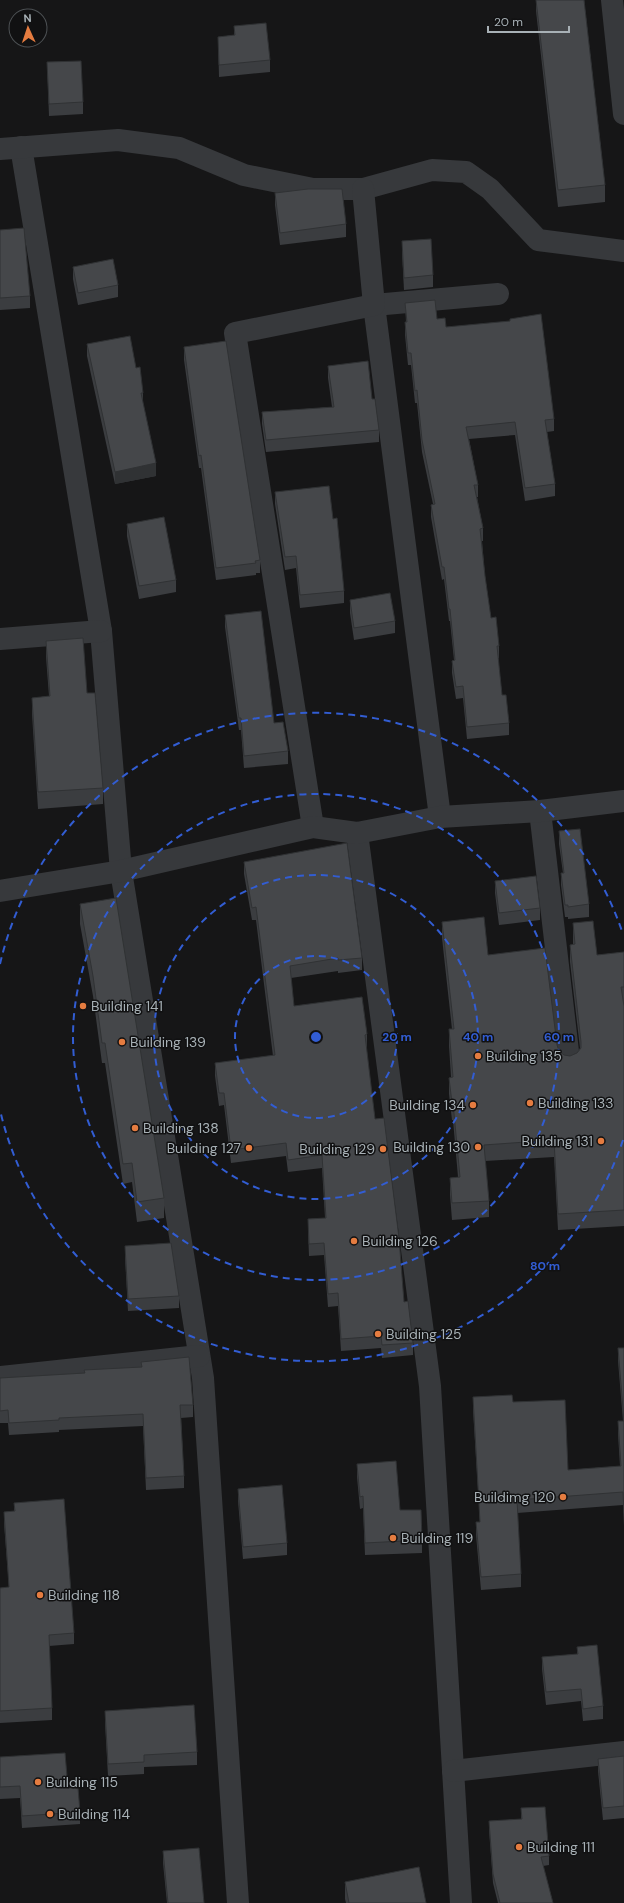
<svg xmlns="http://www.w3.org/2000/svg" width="624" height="1903" font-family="'DM Sans',sans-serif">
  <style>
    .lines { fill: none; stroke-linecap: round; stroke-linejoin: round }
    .minor { stroke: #37393c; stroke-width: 22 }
    .wall { fill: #3b3d40 }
    .shaded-wall { fill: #303234 }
    .building { fill: #45474a; stroke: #303234 }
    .ring { fill: none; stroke: #325dd3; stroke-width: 2; stroke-dasharray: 7 5 }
    .poi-dot { fill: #e57c40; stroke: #111112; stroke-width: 1.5 }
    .labels { text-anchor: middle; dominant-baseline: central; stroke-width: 3; stroke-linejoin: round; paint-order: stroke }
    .poi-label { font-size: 14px; fill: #a8b1b6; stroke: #111112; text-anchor: start }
    .centre { fill: #325dd3; stroke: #111112; stroke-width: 2 }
    .ring-label { font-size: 12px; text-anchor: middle; font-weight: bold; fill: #325dd3; stroke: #111112; stroke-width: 3; stroke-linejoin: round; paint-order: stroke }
  </style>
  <rect width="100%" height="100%" fill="#161617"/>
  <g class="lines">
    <g class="minor">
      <polyline points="612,0 624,114"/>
      <polyline points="21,147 101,631 121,871 203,1378 238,1903"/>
      <polyline points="0,149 118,140 179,148 244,175 313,189 363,189 432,170 466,172 490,189 538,240 624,251"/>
      <polyline points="0,639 101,631"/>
      <polyline points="540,811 569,1060"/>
      <polyline points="440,817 374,305 498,294"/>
      <polyline points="313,827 235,333 374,305 363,189"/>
      <polyline points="357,833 430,1386 461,1903"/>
      <polyline points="0,891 121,871 313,827 357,833 440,817 540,811 624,801"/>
      <polyline points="0,1377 199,1356"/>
      <polyline points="453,1771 624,1752"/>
    </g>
  </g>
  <g class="wall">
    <polygon points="536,0 584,0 605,185 605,202 558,207 536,11"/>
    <polygon points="234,26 270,60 270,72 219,77 218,37 234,35"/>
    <polygon points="47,62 83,102 83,114 49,116"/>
    <polygon points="275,193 346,224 346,237 280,245 275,205"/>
    <polygon points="0,230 30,296 30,308 0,310"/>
    <polygon points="402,241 433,275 433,287 404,290 402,253"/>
    <polygon points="73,267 118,285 118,297 78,305 73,279"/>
    <polygon points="405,303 437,319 554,419 554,431 547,432 555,484 555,496 525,501 515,435 469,439 478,485 478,497 477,497 483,528 483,541 482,541 485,576 491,618 499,646 499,658 498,658 502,695 509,723 509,735 467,739 463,698 456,699 452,673 452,661 454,660 450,621 449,621 444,579 442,580 431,517 431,505 433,504 422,452 417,403 415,403 411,365 408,365 405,335 405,322 406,322"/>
    <polygon points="87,344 136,368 143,393 143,404 156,476 115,484 87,356"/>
    <polygon points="184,347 260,560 260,573 256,573 256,575 216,580 201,468 199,468 195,439 184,360"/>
    <polygon points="328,366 372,399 379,430 379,442 266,452 262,424 262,412 332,407 328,378"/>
    <polygon points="275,492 333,519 344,591 344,603 300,608 296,568 285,570 275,504"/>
    <polygon points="127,524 176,580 176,592 139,599 127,536"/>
    <polygon points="350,600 395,621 395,633 354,640 350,613"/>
    <polygon points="225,615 274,723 288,751 288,764 244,768 241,730 239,730 225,627"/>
    <polygon points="46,641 103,788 103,804 38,809 32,714 32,698 49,696 46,657"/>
    <polygon points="559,831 589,904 589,917 568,919 568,917 565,917 561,885 561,873 563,873 559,844"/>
    <polygon points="244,862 362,958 362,970 338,973 338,971 291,978 294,1006 367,1034 367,1047 366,1047 375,1119 404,1302 413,1343 413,1355 382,1358 381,1348 341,1351 338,1306 328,1307 324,1255 309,1256 308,1231 308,1219 325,1218 322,1168 288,1172 286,1156 231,1163 224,1105 219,1106 215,1076 215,1063 273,1056 256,920 252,920 244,874"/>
    <polygon points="495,881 540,908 540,920 499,925 495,893"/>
    <polygon points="80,904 164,1198 164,1218 137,1222 132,1182 123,1184 105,1063 102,1063 93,996 80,924"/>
    <polygon points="442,922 488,955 557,1045 559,1051 564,1055 570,1056 577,1053 580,1048 570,962 570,945 573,945 573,923 597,955 624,952 624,1226 558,1230 554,1157 485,1161 489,1201 489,1217 452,1220 450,1195 450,1178 458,1177 453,1120 452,1120 449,1094 449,1078 451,1077 449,1046 449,1029 452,1029 442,938"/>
    <polygon points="125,1246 179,1296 179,1308 128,1311 125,1258"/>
    <polygon points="618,1348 624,1348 624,1526 623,1505 517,1513 521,1574 521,1587 481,1590 476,1535 476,1522 480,1522 473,1410 473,1397 513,1402 568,1470 620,1466 618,1434 618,1421 623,1421 618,1361"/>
    <polygon points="0,1378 193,1405 193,1417 181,1418 184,1476 184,1488 146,1490 143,1426 59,1430 59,1432 9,1435 8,1423 0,1423"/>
    <polygon points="357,1464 400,1510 422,1540 422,1553 365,1555 363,1508 360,1509 357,1477"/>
    <polygon points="238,1489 287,1543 287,1555 243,1559 238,1501"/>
    <polygon points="14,1503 74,1633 74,1644 49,1646 52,1708 52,1720 0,1723 0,1588 9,1587 4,1524 4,1512 14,1511"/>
    <polygon points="577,1647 603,1706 603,1719 583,1721 581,1701 546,1705 542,1669 542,1657 577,1654"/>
    <polygon points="105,1711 197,1752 197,1765 144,1767 144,1774 108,1776 105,1723"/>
    <polygon points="624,1756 624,1818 603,1820 598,1771 598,1759"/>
    <polygon points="0,1757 68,1788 80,1812 80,1824 22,1828 20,1798 0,1799"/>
    <polygon points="521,1808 549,1856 549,1865 543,1866 553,1903 498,1903 493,1883 489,1830 489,1821 521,1819"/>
    <polygon points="163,1851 204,1903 167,1903 163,1863"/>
    <polygon points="345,1882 426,1903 346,1903 345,1899"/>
  </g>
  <polygon class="shaded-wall" points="156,463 156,476 115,484 115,472"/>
  <g class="building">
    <polygon points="536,0 584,0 605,185 558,190"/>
    <polygon points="266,23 270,60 219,65 218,37 235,35 234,26"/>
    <polygon points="81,61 83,102 49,104 47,62"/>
    <polygon points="308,189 342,189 346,224 280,233 275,193"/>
    <polygon points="24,228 30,296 0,298 0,230"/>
    <polygon points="431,239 433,275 404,278 402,241"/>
    <polygon points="113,259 118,285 78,293 73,267"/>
    <polygon points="435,300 437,319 445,318 446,327 510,321 510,319 541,314 554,419 545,420 555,484 525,488 515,422 466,427 478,485 474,485 483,528 480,529 485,576 491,618 496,617 499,646 497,646 502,695 506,695 509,723 467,727 463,686 456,687 452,661 455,660 450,609 449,609 444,567 442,567 431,505 435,504 422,440 417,390 415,391 411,353 408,353 405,322 407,322 405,303"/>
    <polygon points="130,336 136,368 140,367 143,393 141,393 156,463 115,472 87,344"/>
    <polygon points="226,341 260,560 255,561 256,563 216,568 201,455 199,456 195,427 184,347"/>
    <polygon points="368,361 372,399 375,399 379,430 266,440 262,412 334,407 328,366"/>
    <polygon points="329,486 333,519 337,518 344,591 300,595 296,556 285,557 275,492"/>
    <polygon points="164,517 176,580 139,586 127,524"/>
    <polygon points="390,593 395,621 354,628 350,600"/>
    <polygon points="261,611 274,723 283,722 288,751 244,756 241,718 239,718 225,615"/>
    <polygon points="83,638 87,693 95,693 103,788 38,792 32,698 50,696 46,641"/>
    <polygon points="580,829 589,904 568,907 568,905 565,905 561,873 564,873 559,831"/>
    <polygon points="347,843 362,958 338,960 338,958 290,966 294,1006 362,997 367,1034 365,1035 375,1119 384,1118 399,1238 404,1302 408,1301 413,1343 382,1345 381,1336 341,1339 338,1293 328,1294 324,1243 309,1244 308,1219 326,1218 322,1155 288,1160 286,1143 231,1150 224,1093 219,1093 215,1063 275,1055 256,907 252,908 244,862"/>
    <polygon points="536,876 540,908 499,913 495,881"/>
    <polygon points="116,898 164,1198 137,1202 132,1163 123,1164 105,1043 102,1043 93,976 80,904"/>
    <polygon points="484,917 488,955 545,948 557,1045 559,1051 564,1055 570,1056 577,1053 581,1048 581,1042 570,945 575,944 573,923 593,921 597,955 624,952 624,987 621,987 624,1006 624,1210 558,1214 554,1140 484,1145 489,1201 452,1203 450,1178 460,1177 453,1103 452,1103 449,1078 453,1077 449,1029 454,1029 442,922"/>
    <polygon points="171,1243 179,1296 128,1299 125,1246"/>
    <polygon points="618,1348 624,1348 624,1513 623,1492 517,1500 521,1574 481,1577 476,1522 480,1522 473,1397 512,1395 513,1402 565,1400 568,1470 621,1466 618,1421 624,1421"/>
    <polygon points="189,1357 193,1405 180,1405 184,1476 146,1478 143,1414 59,1418 59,1420 9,1423 8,1410 0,1411 0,1378 85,1373 84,1370 142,1367 141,1362"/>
    <polygon points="396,1461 400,1510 421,1510 422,1540 365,1543 363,1496 360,1497 357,1464"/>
    <polygon points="282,1485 287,1543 243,1547 238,1489"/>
    <polygon points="64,1499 74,1633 49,1635 52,1708 0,1711 0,1588 9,1587 4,1512 15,1511 14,1503"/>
    <polygon points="597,1645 603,1706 583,1709 581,1689 546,1692 542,1657 578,1654 577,1647"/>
    <polygon points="194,1705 197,1752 144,1755 144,1762 108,1764 105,1711"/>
    <polygon points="65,1753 68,1788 78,1788 80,1812 22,1816 20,1786 0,1787 0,1757"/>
    <polygon points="624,1756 624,1806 603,1808 598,1759"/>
    <polygon points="545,1807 549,1856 541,1857 553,1903 500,1903 493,1874 489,1821 522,1819 521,1808"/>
    <polygon points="199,1848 204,1903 168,1903 163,1851"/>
    <polygon points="419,1867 426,1903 349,1903 345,1882"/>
  </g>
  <g class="ring">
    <circle cx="316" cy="1037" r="81"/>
    <circle cx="316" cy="1037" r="162"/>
    <circle cx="316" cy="1037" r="243"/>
    <path d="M623 1140A324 324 0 0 1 0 1110M0 964A324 324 0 0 1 623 934"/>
  </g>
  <g class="poi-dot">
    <circle cx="83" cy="1006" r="4"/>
    <circle cx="122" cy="1042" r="4"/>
    <circle cx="478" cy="1056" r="4"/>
    <circle cx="530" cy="1103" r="4"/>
    <circle cx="473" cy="1105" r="4"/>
    <circle cx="135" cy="1128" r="4"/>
    <circle cx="601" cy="1141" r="4"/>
    <circle cx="478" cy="1147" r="4"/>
    <circle cx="249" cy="1148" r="4"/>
    <circle cx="383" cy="1149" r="4"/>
    <circle cx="354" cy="1241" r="4"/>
    <circle cx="378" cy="1334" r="4"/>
    <circle cx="563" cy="1497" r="4"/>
    <circle cx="393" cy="1538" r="4"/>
    <circle cx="40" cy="1595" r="4"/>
    <circle cx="38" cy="1782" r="4"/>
    <circle cx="50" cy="1814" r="4"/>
    <circle cx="519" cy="1847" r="4"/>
  </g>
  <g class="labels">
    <g class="poi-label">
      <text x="91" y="1006">Building 141</text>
      <text x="130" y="1042">Building 139</text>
      <text x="486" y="1056">Building 135</text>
      <text x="538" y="1103">Building 133</text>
      <text x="465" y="1105" text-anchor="end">Building 134</text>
      <text x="143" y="1128">Building 138</text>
      <text x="593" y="1141" text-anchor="end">Building 131</text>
      <text x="470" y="1147" text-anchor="end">Building 130</text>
      <text x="241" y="1148" text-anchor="end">Building 127</text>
      <text x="375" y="1149" text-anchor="end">Building 129</text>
      <text x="362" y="1241">Building 126</text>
      <text x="386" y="1334">Building 125</text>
      <text x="555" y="1497" text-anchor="end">Buildimg 120</text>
      <text x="401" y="1538">Building 119</text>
      <text x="48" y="1595">Building 118</text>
      <text x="46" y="1782">Building 115</text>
      <text x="58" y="1814">Building 114</text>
      <text x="527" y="1847">Building 111</text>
    </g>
  </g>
  <circle cx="316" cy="1037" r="6" class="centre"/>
  <g class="ring-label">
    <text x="397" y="1041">20 m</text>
    <text x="478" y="1041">40 m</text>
    <text x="559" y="1041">60 m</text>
    <text x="545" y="1270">80 m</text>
  </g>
  <g transform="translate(28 28) rotate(357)"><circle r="19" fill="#111112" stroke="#4d5154"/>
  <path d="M0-3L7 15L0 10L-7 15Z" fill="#e57c40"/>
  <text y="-6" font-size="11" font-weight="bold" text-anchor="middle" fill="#a8b1b6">N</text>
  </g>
  <path d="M488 26v6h81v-6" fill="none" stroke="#a8b1b6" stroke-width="2"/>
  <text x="494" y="26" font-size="12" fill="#a8b1b6" stroke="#111112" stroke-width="3" paint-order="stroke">20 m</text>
</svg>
